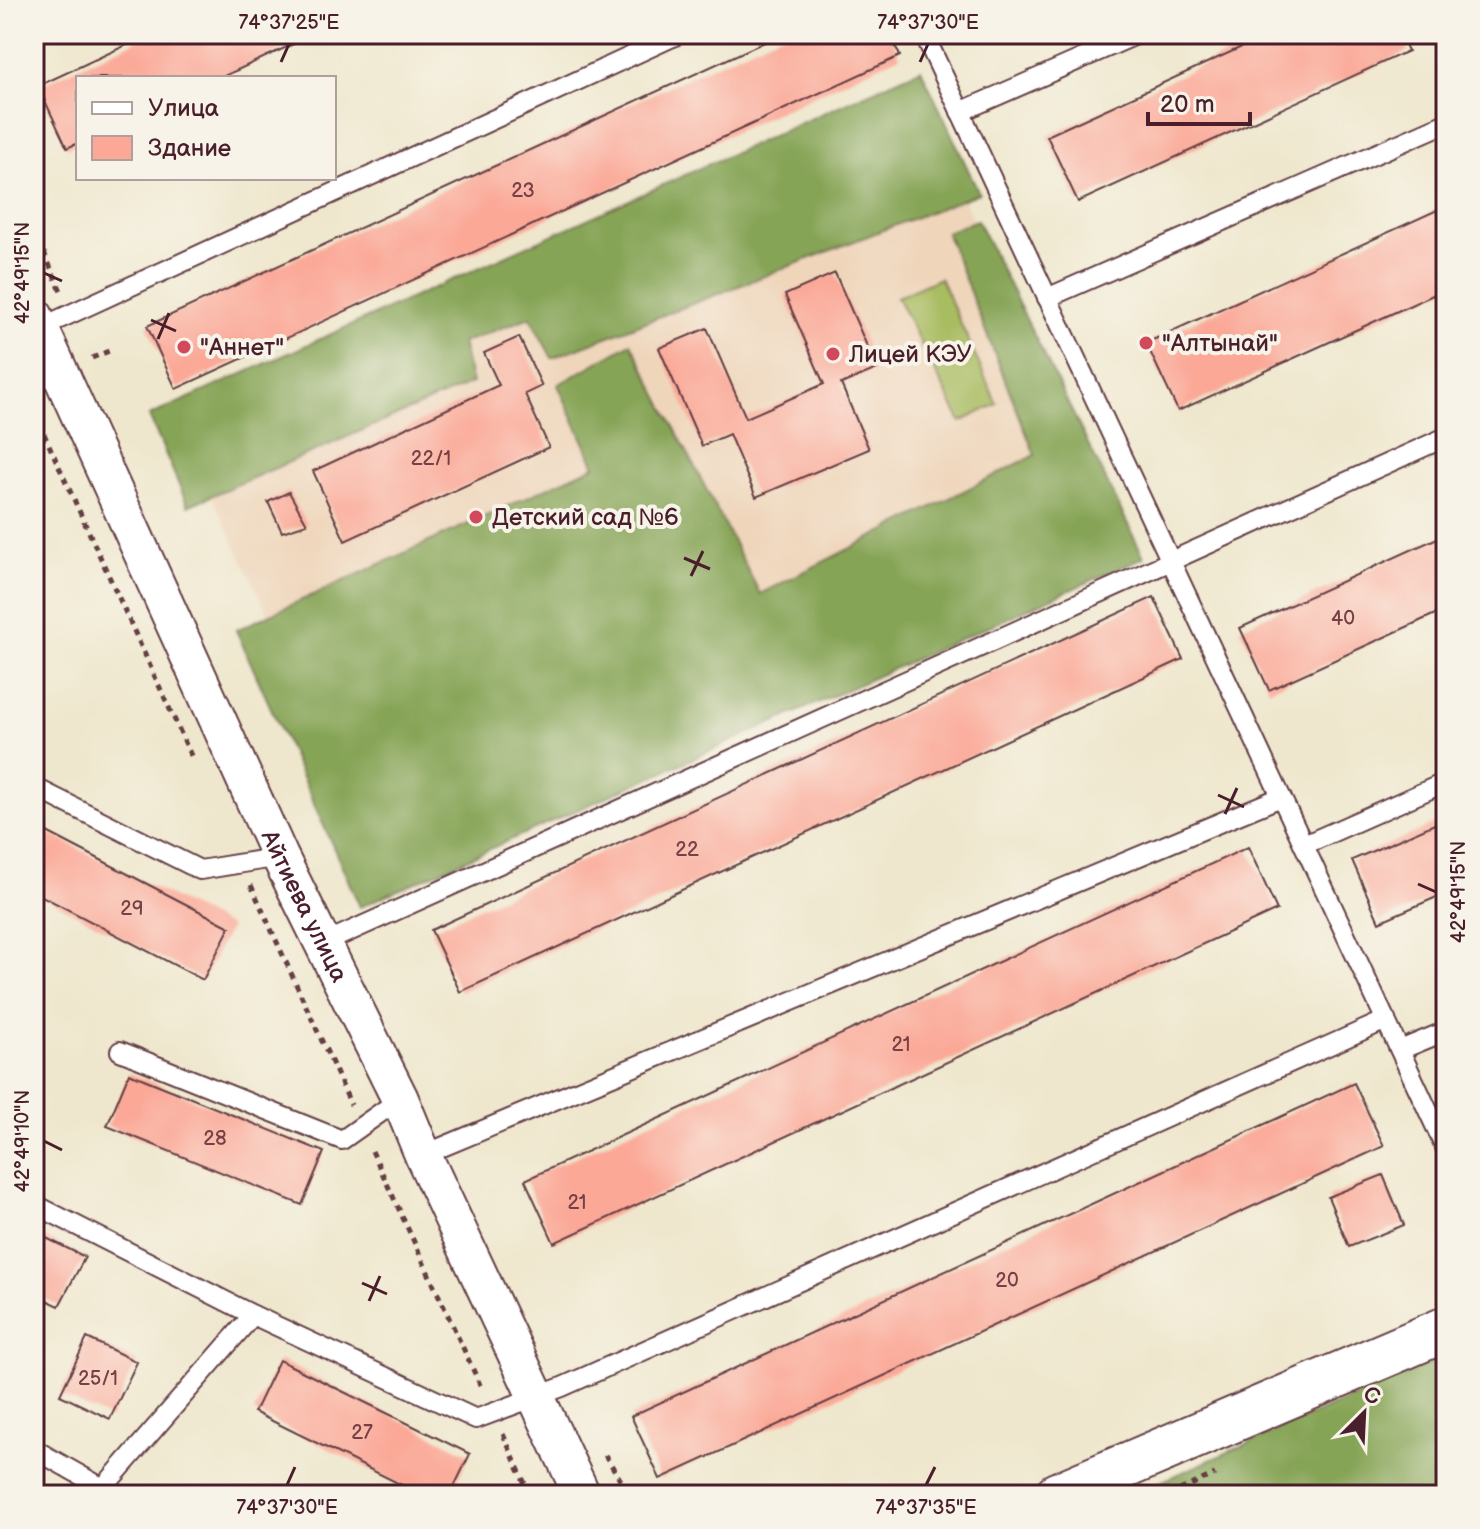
<svg xmlns="http://www.w3.org/2000/svg" width="1480" height="1529" font-family="'Balsamiq Sans',sans-serif">
  <style>
    .built { fill: #efd6bb }
    .green { fill: #a8bc61; stroke: #796e46; stroke-width: 2 }
    .forest { fill: #86a457; stroke: #686241; stroke-width: 2 }
    .building { fill: #fba897 }
    .lines { fill: none; stroke-linecap: round; stroke-linejoin: round }
    .lane-casing { stroke: #633d43; stroke-width: 22 }
    .street-casing { stroke: #633d43; stroke-width: 40 }
    .secondary-casing { stroke: #633d43; stroke-width: 48 }
    .path { stroke: #633d43; stroke-width: 5; stroke-dasharray: 6 6; stroke-linecap: butt }
    .lane { stroke: #fff; stroke-width: 18 }
    .street { stroke: #fff; stroke-width: 36 }
    .secondary { stroke: #fff; stroke-width: 44 }
    .ticks { fill: none; stroke: #4a1f2b; stroke-width: 3 }
    .poi-dot { fill: #d1495b; stroke: #f7f3e8; stroke-width: 3 }
    .labels { text-anchor: middle; dominant-baseline: central; stroke-width: 8; stroke-linejoin: round; paint-order: stroke }
    .number-label { font-size: 20px; fill: #764146 }
    .poi-label { font-size: 24px; fill: #4a1f2b; stroke: #f7f3e8; text-anchor: start }
    .street-label { font-size: 24px; fill: #4a1f2b; stroke: #f7f3e8 }
    .neatline { fill: none; stroke: #4a1f2b; stroke-width: 3 }
    .ticks-label { font-size: 20px; text-anchor: middle; fill: #4a1f2b }
  </style>
  <rect width="100%" height="100%" fill="#f7f3e8"/>
  <filter id="ink" filterUnits="userSpaceOnUse"><feTurbulence type="fractalNoise" baseFrequency=".0125" numOctaves="2"/><feDisplacementMap in="SourceGraphic" scale="16" xChannelSelector="R" yChannelSelector="G"/><feConvolveMatrix kernelMatrix="1 2 1 2 8 2 1 2 1" color-interpolation-filters="sRGB"/></filter>
  <filter id="wash" filterUnits="userSpaceOnUse"><feTurbulence type="fractalNoise" baseFrequency=".006" numOctaves="4" result="noise"/><feDisplacementMap in="SourceGraphic" scale="32" xChannelSelector="R" yChannelSelector="G"/><feGaussianBlur stdDeviation="1.8" result="paint"/><feColorMatrix in="noise" values="0 0 0 0 0 0 0 0 0 0 0 0 0 0 0 0 0 1.4 0 .05"/><feComposite in="paint" operator="in"/></filter>
  <g filter="url(#wash)">
    <rect width="100%" height="100%" fill="#efe7cd"/>
    <polygon class="built" points="921,108 1077,442 359,801 183,437"/>
    <polygon class="green" points="940,278 997,404 961,422 897,297"/>
    <g class="forest">
      <polygon points="921,69 979,193 552,358 530,317 462,343 472,383 188,506 149,416"/>
      <polygon points="977,220 1144,557 360,907 236,630 595,466 558,385 631,343 760,594 1035,455 946,232"/>
      <polygon points="1446,1356 1446,1489 1434,1495 1131,1495"/>
    </g>
    <g id="blocks">
      <g class="building">
        <polygon points="150,34 315,34 220,78 78,78 78,143 67,148 38,86"/>
        <polygon points="782,34 890,34 900,56 176,389 147,326"/>
        <polygon points="1270,34 1401,34 1408,51 1078,202 1047,136"/>
        <polygon points="1446,206 1446,289 1178,411 1146,343"/>
        <polygon points="835,273 877,369 841,384 869,449 756,497 729,434 702,446 659,348 707,328 746,418 824,384 785,295"/>
        <polygon points="519,337 542,386 525,394 549,447 345,541 313,471 499,385 484,353"/>
        <polygon points="289,492 307,524 282,532 268,502"/>
        <polygon points="1446,534 1446,609 1269,690 1240,628"/>
        <polygon points="1154,597 1183,659 460,992 431,930"/>
        <polygon points="1446,819 1446,893 1379,922 1352,860"/>
        <polygon points="47,832 230,927 203,980 34,892 34,857"/>
        <polygon points="1248,847 1277,910 554,1243 525,1180"/>
        <polygon points="129,1073 324,1152 302,1205 107,1126"/>
        <polygon points="1354,1083 1384,1146 660,1479 631,1416"/>
        <polygon points="1383,1175 1404,1225 1349,1247 1328,1197"/>
        <polygon points="34,1232 85,1257 59,1306 34,1294"/>
        <polygon points="87,1338 137,1362 110,1419 60,1395"/>
        <polygon points="279,1360 470,1454 450,1495 422,1495 254,1412"/>
      </g>
    </g>
  </g>
  <g filter="url(#ink)">
    <use href="#blocks" fill-opacity="0" stroke="#633d43" stroke-width="2"/>
    <g class="lines">
      <g class="lane-casing">
        <g id="lane">
          <polyline points="924,34 1446,1149"/>
          <polyline points="1438,34 1446,52"/>
          <polyline points="960,112 1138,34"/>
          <polyline points="1047,298 1446,123"/>
          <polyline points="40,328 679,34"/>
          <polyline points="34,787 200,870 280,857"/>
          <polyline points="1304,845 1446,782"/>
          <polyline points="324,943 1446,437"/>
          <polyline points="1400,1050 1446,1031"/>
          <polyline points="120,1051 342,1140 400,1099"/>
          <polyline points="423,1155 1281,797"/>
          <polyline points="34,1204 253,1315 476,1419 562,1387 1386,1020"/>
          <polyline points="34,1449 103,1488 253,1315"/>
        </g>
      </g>
      <g class="street-casing">
        <g id="street">
          <path id="s1" d="M34,315L280,857L400,1099L423,1155L582,1495"/>
        </g>
      </g>
      <g class="secondary-casing">
        <polyline id="secondary" points="1057,1495 1446,1329"/>
      </g>
      <g class="path">
        <polyline points="34,230 61,291"/>
        <polyline points="92,358 109,351"/>
        <polyline points="34,412 193,760"/>
        <polyline points="251,885 351,1105"/>
        <polyline points="372,1151 482,1389"/>
        <polyline points="503,1434 530,1495"/>
        <polyline points="605,1455 630,1495"/>
        <polyline points="1169,1495 1215,1474"/>
      </g>
      <use href="#lane" class="lane"/>
      <use href="#street" class="street"/>
      <use href="#secondary" class="secondary"/>
    </g>
  </g>
  <path class="ticks" d="M281,62L289,44M920,62L928,44M44,273L62,281M151,320L176,331M158,339L169,313M684,558L710,569M691,576L703,551M1218,795L1244,807M1225,814L1237,788M1418,884L1436,892M44,1141L62,1150M362,1283L387,1294M369,1301L380,1276M287,1485L295,1467M926,1485L935,1467"/>
  <g class="poi-dot">
    <circle cx="1146" cy="343" r="8"/>
    <circle cx="184" cy="347" r="8"/>
    <circle cx="833" cy="354" r="8"/>
    <circle cx="476" cy="517" r="8"/>
  </g>
  <g class="labels">
    <g class="number-label">
      <text x="523" y="191">23</text>
      <text x="431" y="459">22/1</text>
      <text x="1343" y="619">40</text>
      <text x="687" y="850">22</text>
      <text x="132" y="909">29</text>
      <text x="901" y="1045">21</text>
      <text x="215" y="1139">28</text>
      <text x="577" y="1203">21</text>
      <text x="1007" y="1281">20</text>
      <text x="98" y="1379">25/1</text>
      <text x="362" y="1433">27</text>
    </g>
    <g class="poi-label">
      <text x="1162" y="343">"Алтынай"</text>
      <text x="200" y="347">"Аннет"</text>
      <text x="849" y="354">Лицей КЭУ</text>
      <text x="492" y="517">Детский сад №6</text>
    </g>
    <g class="street-label">
      <text stroke="none"><textPath href="#s1" startOffset="650">Айтиева улица</textPath></text>
    </g>
  </g>
  <rect width="1480" height="1529" fill="none" stroke="#f7f3e8" stroke-width="88"/>
  <rect x="76" y="76" width="260" height="104" fill="#f7f3e8" stroke="#b29e9c" stroke-width="2"/>
  <rect x="92" y="102" width="40" height="12" fill="#ffffff" stroke="#b29e9c" stroke-width="2"/>
  <text x="148" y="116" font-size="24" fill="#4a1f2b">Улица</text>
  <rect x="92" y="136" width="40" height="24" fill="#fba897" stroke="#b29e9c" stroke-width="2"/>
  <text x="148" y="156" font-size="24" fill="#4a1f2b">Здание</text>
  <g transform="translate(1364 1413) rotate(24)" stroke="#f7f3e8" stroke-width="6" paint-order="stroke">
  <path d="M0-6L14 30L0 20L-14 30Z" fill="#4a1f2b"/>
  <text y="-12" font-size="22" font-weight="bold" text-anchor="middle" fill="#4a1f2b">С</text>
  </g>
  <path d="M1148 112v12h102v-12" fill="none" stroke="#4a1f2b" stroke-width="4"/>
  <text x="1160" y="112" font-size="24" fill="#4a1f2b" stroke="#f7f3e8" stroke-width="6" paint-order="stroke">20 m</text>
  <rect x="44" y="44" width="1392" height="1441" class="neatline"/>
  <g class="ticks-label">
    <text x="289" y="29">74°37'25"E</text>
    <text x="928" y="29">74°37'30"E</text>
    <text transform="translate(22 273) rotate(-90)" y="7">42°49'15"N</text>
    <text transform="translate(1458 892) rotate(-90)" y="7">42°49'15"N</text>
    <text transform="translate(22 1141) rotate(-90)" y="7">42°49'10"N</text>
    <text x="287" y="1514">74°37'30"E</text>
    <text x="926" y="1514">74°37'35"E</text>
  </g>
</svg>
